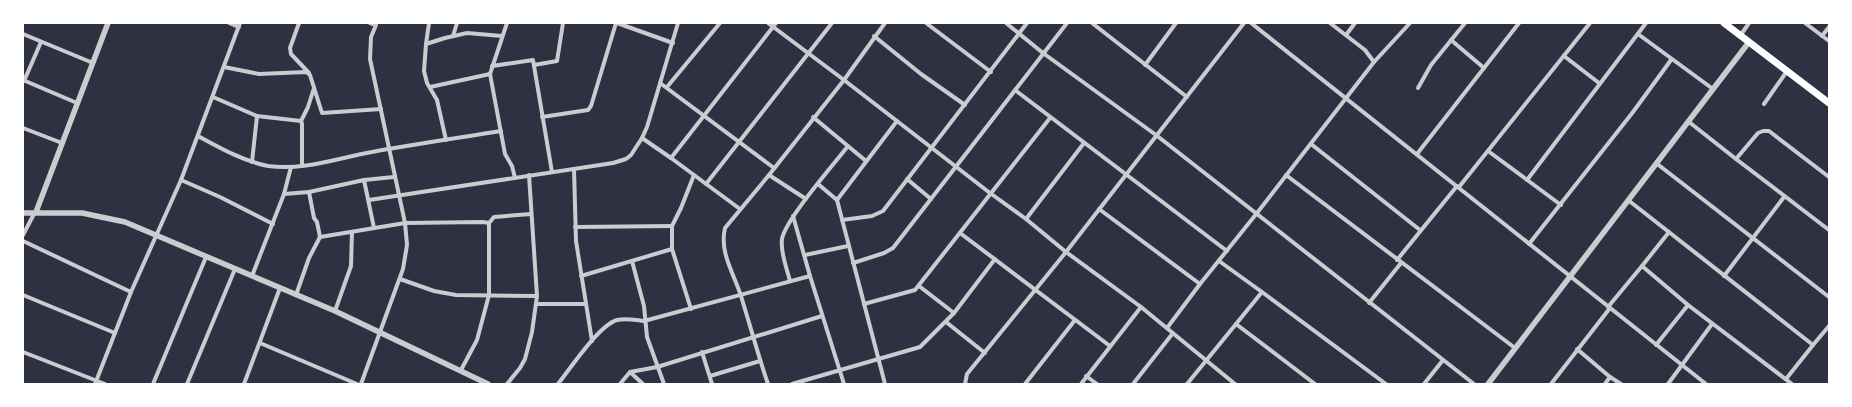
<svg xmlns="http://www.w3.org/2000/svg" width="1852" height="407" font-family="Lato,sans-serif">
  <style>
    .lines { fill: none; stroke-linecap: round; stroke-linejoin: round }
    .minor { stroke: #caccd0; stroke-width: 4 }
    .tertiary { stroke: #caccd0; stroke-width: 5.5 }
    .primary { stroke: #fff; stroke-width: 7 }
  </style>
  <rect width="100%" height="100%" fill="#2d3142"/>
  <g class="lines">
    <g class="minor">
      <polyline points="229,23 239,27"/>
      <polyline points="299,23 290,48 291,54 309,73"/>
      <polyline points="429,23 426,44 424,71 427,83 437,100 446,140"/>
      <polyline points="507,23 490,74 505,154 512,166 515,178"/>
      <polyline points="617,23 673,43"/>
      <polyline points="768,23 844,80 990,193 1026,219 1066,252 1141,307 1235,384"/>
      <polyline points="926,23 991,72"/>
      <polyline points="1006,23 1043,53 1156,135 1474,384"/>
      <polyline points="1092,23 1187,97"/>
      <polyline points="1251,23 1706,384"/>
      <polyline points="1330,23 1365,50 1374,62"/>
      <polyline points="1805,23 1829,41"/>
      <polyline points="23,34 93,63"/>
      <polyline points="1638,34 1713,89"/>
      <polyline points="1346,35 1355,23"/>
      <polyline points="453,36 457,23"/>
      <polyline points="874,36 921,74 965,105"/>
      <polyline points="1740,36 1749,23"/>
      <polyline points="1822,36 1829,27"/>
      <polyline points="1451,40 1484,68"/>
      <polyline points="426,44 445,38 467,33 502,36"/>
      <polyline points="1564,56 1599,83"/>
      <polyline points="534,65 557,61 563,23"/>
      <polyline points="1145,65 1176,23"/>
      <polyline points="492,66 533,60 552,172"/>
      <polyline points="224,67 259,74 306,72 310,75 322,113 381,109"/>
      <polyline points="23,80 77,103"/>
      <polyline points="24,81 41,42"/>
      <polyline points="660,83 774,168"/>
      <polyline points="430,87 490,74"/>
      <polyline points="667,87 720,23"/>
      <polyline points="1418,88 1431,65 1465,23"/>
      <polyline points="1015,90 1227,251"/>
      <polyline points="213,97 257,116 301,121 302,124 302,166"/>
      <polyline points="1764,104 1787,71"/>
      <polyline points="542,117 588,110 591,106 616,23"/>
      <polyline points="813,117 866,161"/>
      <polyline points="301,121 308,107 314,88"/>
      <polyline points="1689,122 1736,159 1758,133 1763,131 1769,131 1829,177"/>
      <polyline points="23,128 62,143"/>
      <path d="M198,136C220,148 243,161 268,166C303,171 338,158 372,152C415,144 458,138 501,131"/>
      <polyline points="642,138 671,158 740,209"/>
      <polyline points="1311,144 1420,230"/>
      <polyline points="1488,151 1561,205"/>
      <polyline points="1417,154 1519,23"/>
      <polyline points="671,158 776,23"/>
      <polyline points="1736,159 1829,230"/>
      <polyline points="252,162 257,116"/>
      <polyline points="1656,163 1829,297"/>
      <polyline points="574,169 576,241 592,341"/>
      <polyline points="769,175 806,199"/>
      <polyline points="1286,175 1515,348"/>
      <polyline points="907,179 931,199"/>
      <polyline points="181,180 220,197 273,224"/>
      <polyline points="364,180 374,228"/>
      <polyline points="1527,180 1646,23"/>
      <polyline points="706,184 832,23"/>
      <polyline points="818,184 837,200 885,384"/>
      <polyline points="1459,187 1590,23"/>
      <polyline points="284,194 309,192 364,180 394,177"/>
      <polyline points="369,200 613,163 626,159 631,155 642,138 647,127 678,23"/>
      <polyline points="837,200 897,121"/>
      <polyline points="1628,200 1813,345 1829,326"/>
      <polyline points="1099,209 1200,284"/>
      <polyline points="793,216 810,276 844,384"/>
      <polyline points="1026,219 1084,143"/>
      <polyline points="842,220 872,216 883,211 1027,23"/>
      <polyline points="489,223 494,217 531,214"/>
      <polyline points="575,227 672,226"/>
      <polyline points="1669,232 1642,266 1688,305 1792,384"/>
      <polyline points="960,233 1110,346"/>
      <polyline points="23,235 35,212"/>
      <polyline points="320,237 405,223 483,222 489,223"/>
      <polyline points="23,241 131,292"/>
      <polyline points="1529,244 1633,112 1671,60"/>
      <polyline points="805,255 848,246"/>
      <polyline points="1397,260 1457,186"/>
      <polyline points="632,261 644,306 647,337 664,384"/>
      <polyline points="1219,261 1262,292 1236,324"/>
      <polyline points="853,263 884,253 893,248 1067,23"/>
      <polyline points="252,276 284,194 291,167"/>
      <polyline points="581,276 672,249"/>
      <polyline points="1724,276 1784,197"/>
      <polyline points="400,279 434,291 456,295 537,296"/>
      <path d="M790,281C787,269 780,252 782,239C785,220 834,164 848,146"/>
      <polyline points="919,286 954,313"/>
      <polyline points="1262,292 1386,384"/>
      <polyline points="23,295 115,333"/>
      <polyline points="296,295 309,258 320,237 317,222 314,218 309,192"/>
      <polyline points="1369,303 1401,263"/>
      <polyline points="536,304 586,304"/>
      <polyline points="864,304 915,290 1050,118"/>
      <polyline points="1608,307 1642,266"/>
      <polyline points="691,309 672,249 672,226 681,208 694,175"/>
      <polyline points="335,311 351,266 352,232"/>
      <polyline points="946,322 985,353"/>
      <polyline points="1167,328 1200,284 1257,213 1374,62 1410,23"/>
      <polyline points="260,343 357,384"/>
      <polyline points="1656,345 1688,305"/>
      <polyline points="1577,349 1610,377"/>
      <polyline points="23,352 105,384"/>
      <polyline points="702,352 712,384"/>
      <polyline points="461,370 477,340 489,295 489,223"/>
      <polyline points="630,372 643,384"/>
      <polyline points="710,376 760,361"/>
      <polyline points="1086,376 1097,384"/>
      <polyline points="1786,379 1813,345"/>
      <polyline points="95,384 131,292 181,180 240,23"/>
      <polyline points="153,384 206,257"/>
      <polyline points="187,384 235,269"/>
      <polyline points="244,384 280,288"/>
      <polyline points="361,384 403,269 407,245 405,223 370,59 371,37 376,25 370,23"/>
      <polyline points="507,384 520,368 525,359 532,332 537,296 529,175"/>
      <path d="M558,384C570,369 599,325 617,320C626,318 635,320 644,321L810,276"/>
      <polyline points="620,384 630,372 657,367 822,316"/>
      <path d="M768,384C758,355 750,325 741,296C734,274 719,252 725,228L769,175L844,80L885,23"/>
      <polyline points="792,384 920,347 954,313 995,259"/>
      <polyline points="965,384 967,374 1066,252 1244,23"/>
      <polyline points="1025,384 1075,320"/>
      <polyline points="1081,384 1141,307"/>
      <polyline points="1133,384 1173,333"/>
      <polyline points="1187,384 1236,324 1315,384"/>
      <polyline points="1424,384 1443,360"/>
      <polyline points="1551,384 1610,308"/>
      <polyline points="1605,384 1610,377 1621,384"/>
      <polyline points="1668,384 1712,324"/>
    </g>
    <g class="tertiary">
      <polyline points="36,212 108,23"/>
      <polyline points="23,213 82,213 125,222 335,311 488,384"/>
      <polyline points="1488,384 1749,42"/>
    </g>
    <polyline class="primary" points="1724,23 1829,103"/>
  </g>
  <rect width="1852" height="407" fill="none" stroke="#ffffff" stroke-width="48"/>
</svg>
